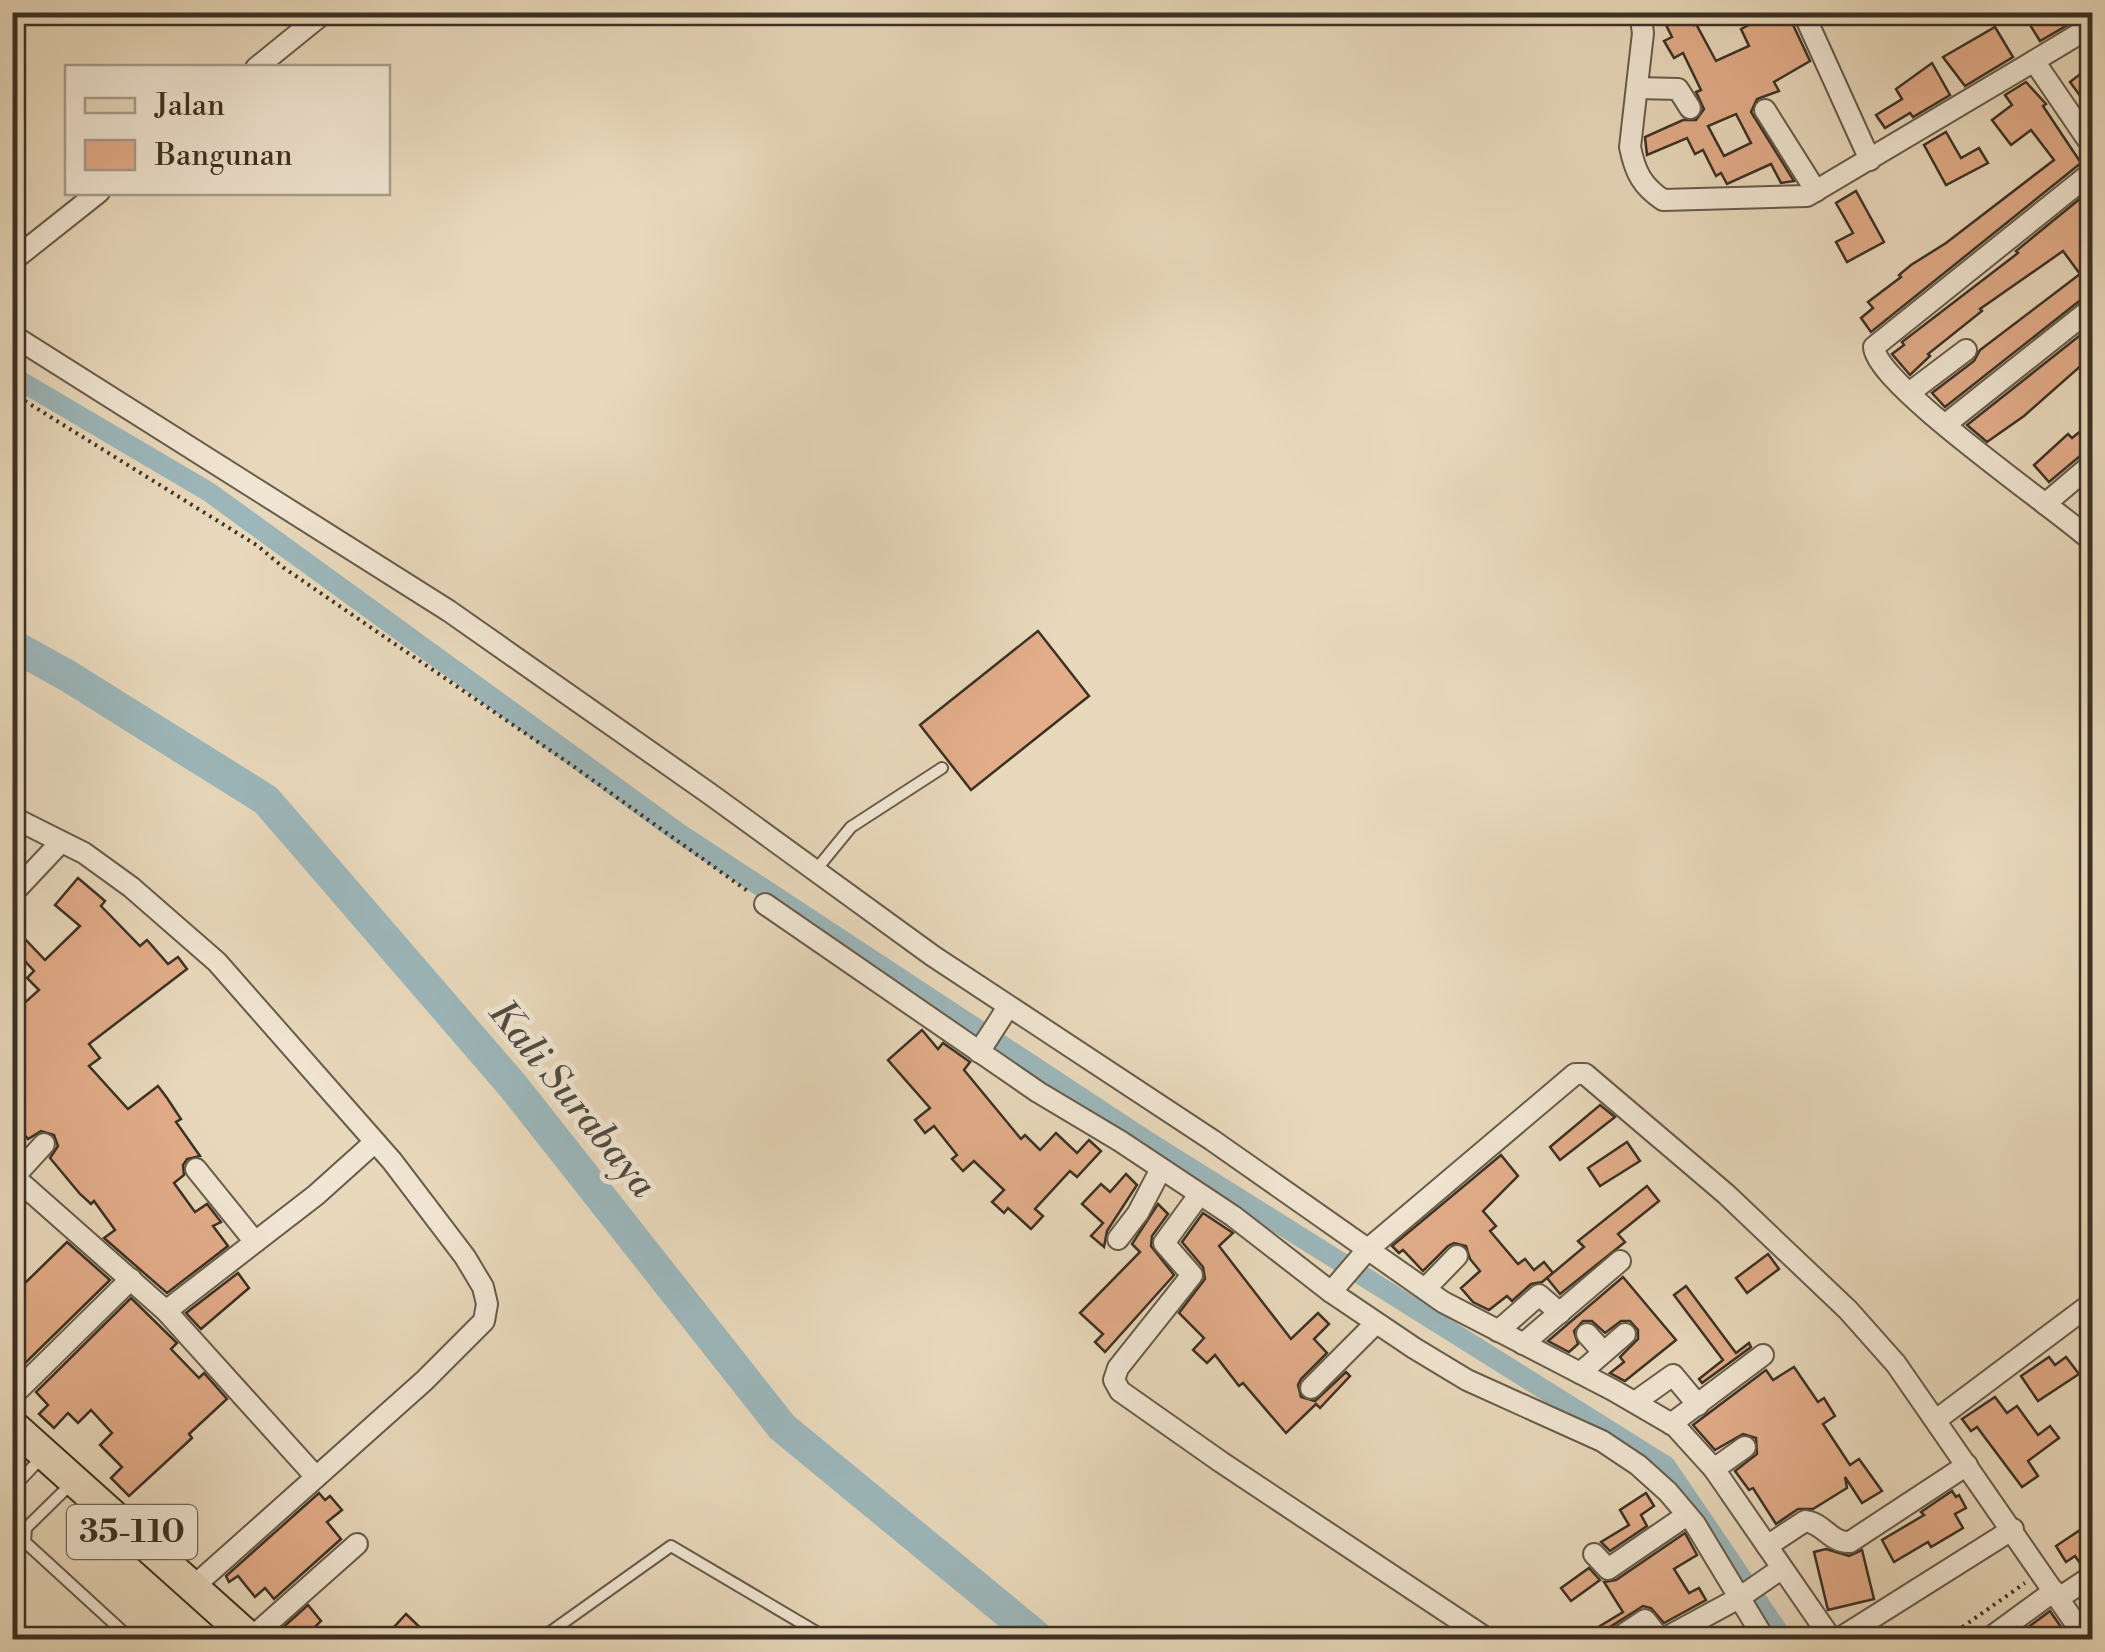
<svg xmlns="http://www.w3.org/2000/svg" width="2105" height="1652" font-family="'Libre Bodoni',serif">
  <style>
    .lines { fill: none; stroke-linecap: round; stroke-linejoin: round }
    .canal { stroke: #9cb7bb; stroke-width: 20 }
    .river { stroke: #9cb7bb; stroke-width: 32 }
    .building { fill: #e3ad8a; stroke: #3b3124; stroke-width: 2.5; fill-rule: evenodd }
    .service-casing { stroke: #665b4a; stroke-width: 14 }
    .minor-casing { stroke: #665b4a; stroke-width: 24 }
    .primary-casing { stroke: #3b3124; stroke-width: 34 }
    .path { stroke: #3b3124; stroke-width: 4; stroke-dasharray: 2.5 5; stroke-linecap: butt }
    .service { stroke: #f1e6d3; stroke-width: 10 }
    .minor { stroke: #f1e6d3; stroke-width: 20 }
    .primary { stroke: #e9d9bc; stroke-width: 30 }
    .labels { text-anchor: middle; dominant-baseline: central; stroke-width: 10; stroke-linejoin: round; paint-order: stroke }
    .shield { fill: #f1e6d3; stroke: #726758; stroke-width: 2.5 }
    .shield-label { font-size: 32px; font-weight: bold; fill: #3b3124 }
    .water-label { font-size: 38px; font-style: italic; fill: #4e4c42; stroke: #f1e6d3 }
  </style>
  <rect width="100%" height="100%" fill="#e9d9bc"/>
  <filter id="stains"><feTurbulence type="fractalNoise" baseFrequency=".002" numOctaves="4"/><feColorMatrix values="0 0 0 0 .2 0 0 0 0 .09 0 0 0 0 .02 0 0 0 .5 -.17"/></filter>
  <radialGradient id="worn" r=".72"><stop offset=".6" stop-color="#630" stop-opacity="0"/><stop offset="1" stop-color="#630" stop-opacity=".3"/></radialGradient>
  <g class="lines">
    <polyline class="canal" points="12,376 209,492 679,833 1149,1142 1666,1466 1784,1640"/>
    <polyline class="river" points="12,645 68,676 266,800 513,1086 782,1427 1041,1640"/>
  </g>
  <g class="building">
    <path d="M1680,12H1687L1694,25L1696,24L1716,61L1749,46L1741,29L1755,22L1750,12H1787L1810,61L1774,82L1779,91L1757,99L1751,112L1794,181L1781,183L1771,164L1727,184L1721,173L1716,176L1703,150L1695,154L1687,138L1647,155L1645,137L1683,120H1696L1704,109L1696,92L1701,90L1683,53L1674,58L1664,41L1672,37L1664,21ZM1736,114L1751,143L1724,156L1708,126Z"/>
    <polygon points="2022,12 2090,12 2040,41"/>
    <polygon points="1995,27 2013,57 1965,86 1943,57"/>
    <polygon points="1932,63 1950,95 1913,117 1910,113 1885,128 1876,115 1902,99 1896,89"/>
    <polygon points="2092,65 2092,112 2070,82"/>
    <polygon points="2026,82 2046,104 2043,106 2081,163 1871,332 1861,318 1873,308 1868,302 1901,277 1899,275 1911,265 1946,243 2054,160 2031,130 2011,145 1992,120 2012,105 2005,95"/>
    <polygon points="1946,132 1961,158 1979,148 1988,163 1946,185 1924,145"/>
    <polygon points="2092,189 2092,207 2086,212 2092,220 2092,291 1945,407 1932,393 1974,361 1980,350 2080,274 2063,251 1980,309 1982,311 1928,354 1930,356 1910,375 1892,354 1904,345 1902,342 2018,253 2016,251"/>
    <polygon points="1856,191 1884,242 1847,262 1836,242 1853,233 1836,203"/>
    <polygon points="2088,329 2092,335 2092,356 2024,416 1987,442 1967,425"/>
    <polygon points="2092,422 2092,446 2049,482 2034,465 2068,434 2072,438"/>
    <polygon points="1038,631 1089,696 971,790 920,725"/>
    <polygon points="78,878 105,901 101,906 140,946 147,940 168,964 178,957 187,969 89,1044 100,1058 89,1066 128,1109 158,1086 167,1098 181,1119 176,1122 200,1156 187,1159 183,1165 184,1175 174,1183 195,1212 207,1204 221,1222 213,1226 228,1246 167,1293 104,1238 115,1230 94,1201 91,1204 80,1194 50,1158 58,1146 54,1135 41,1131 28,1139 12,1119 12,1014 39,990 27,978 34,971 12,947 23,937 45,960 80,926 55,905"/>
    <polygon points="922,1030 938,1049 943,1043 970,1062 964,1070 1021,1139 1025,1135 1040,1150 1056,1133 1077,1153 1089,1140 1101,1151 1077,1177 1070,1171 1035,1209 1043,1216 1031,1229 1008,1208 1004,1213 992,1202 1004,1190 974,1161 963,1171 952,1159 957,1155 934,1126 925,1133 915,1120 930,1108 888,1060"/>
    <polygon points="1600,1105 1615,1117 1560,1160 1550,1147"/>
    <polygon points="1627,1142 1640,1161 1600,1186 1588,1168"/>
    <polygon points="1501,1155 1518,1176 1483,1211 1496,1226 1490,1231 1518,1264 1525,1259 1534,1270 1544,1262 1553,1273 1542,1282 1531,1284 1512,1301 1507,1296 1489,1310 1473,1302 1461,1288 1480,1271 1470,1259 1466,1246 1454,1243 1448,1246 1423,1271 1403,1250 1399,1253 1392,1246"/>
    <polygon points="1126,1174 1137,1185 1107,1231 1104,1247 1091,1236 1103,1223 1082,1204 1101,1184 1110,1192"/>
    <polygon points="1647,1186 1659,1201 1618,1234 1625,1242 1560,1294 1547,1278 1584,1247 1578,1241"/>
    <polygon points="1158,1204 1168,1214 1152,1236 1151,1246 1174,1275 1105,1352 1095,1342 1103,1334 1080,1313 1140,1252 1132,1244"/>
    <polygon points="1203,1213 1233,1233 1219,1246 1291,1339 1318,1313 1329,1324 1314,1339 1327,1353 1301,1379 1298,1385 1301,1397 1315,1401 1346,1372 1350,1376 1320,1408 1316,1404 1286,1433 1243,1383 1239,1386 1215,1355 1207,1363 1193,1350 1204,1338 1179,1313 1205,1279 1203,1267 1182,1242"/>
    <polygon points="67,1242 110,1280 12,1376 12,1323 19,1318 12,1309 12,1277 21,1287"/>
    <polygon points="1768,1254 1779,1269 1747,1293 1736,1278"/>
    <polygon points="238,1273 249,1288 201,1329 186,1313"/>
    <polygon points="1623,1277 1676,1340 1625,1381 1610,1373 1624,1362 1620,1357 1638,1339 1638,1330 1630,1321 1621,1321 1605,1333 1592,1321 1583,1321 1574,1331 1578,1344 1569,1352 1548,1341"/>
    <polygon points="1686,1286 1736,1353 1749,1343 1751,1347 1702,1383 1699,1379 1723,1360 1674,1295"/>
    <polygon points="131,1298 177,1343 171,1349 199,1378 204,1373 227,1399 189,1434 192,1438 129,1496 111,1478 122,1467 100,1445 112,1433 91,1410 78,1423 68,1413 54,1428 39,1414 48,1405 36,1392"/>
    <polygon points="2049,1357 2055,1365 2066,1357 2079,1374 2038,1401 2021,1376"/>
    <polygon points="1794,1367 1818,1402 1824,1398 1835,1416 1823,1424 1850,1465 1859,1459 1882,1491 1862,1503 1845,1477 1847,1488 1813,1509 1798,1509 1776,1524 1753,1488 1749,1490 1735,1471 1757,1454 1756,1438 1743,1434 1715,1450 1693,1425 1766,1370 1773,1380"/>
    <polygon points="1995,1397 2007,1413 2017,1406 2038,1435 2050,1426 2059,1438 2028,1461 2038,1476 2022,1487 1977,1427 1971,1431 1962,1419"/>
    <polygon points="1952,1491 1956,1497 1959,1495 1966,1508 1955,1514 1963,1528 1931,1547 1928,1542 1894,1562 1882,1540 1924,1515 1921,1512"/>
    <polygon points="319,1493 325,1500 330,1496 342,1510 327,1522 341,1539 274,1599 265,1588 255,1597 238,1576 229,1582 226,1576"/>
    <polygon points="1646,1493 1654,1506 1641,1515 1647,1526 1610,1551 1601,1542 1629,1525 1620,1510"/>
    <polygon points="2092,1522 2092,1562 2082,1566 2075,1556 2066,1562 2056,1546"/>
    <polygon points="1685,1533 1697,1555 1674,1569 1689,1593 1699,1588 1706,1600 1664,1623 1651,1608 1643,1606 1607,1629 1601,1640 1577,1640 1623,1612 1604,1582 1616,1580"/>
    <polygon points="1826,1549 1849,1556 1862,1550 1874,1599 1828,1610 1814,1552"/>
    <polygon points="1589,1568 1600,1580 1571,1601 1561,1588"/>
    <polygon points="308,1605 321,1621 302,1640 290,1640 280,1630"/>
    <polygon points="2050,1611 2070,1640 2011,1640"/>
    <polygon points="406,1614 433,1640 382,1640"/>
  </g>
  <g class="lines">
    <g class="service-casing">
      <g id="service">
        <polyline points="815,871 851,827 942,768"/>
        <polyline points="72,1483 26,1528 25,1542 132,1640"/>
        <polyline points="12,1489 42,1457"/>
        <polyline points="635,1634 641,1640"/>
        <polyline points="539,1640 671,1546 830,1640"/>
      </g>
    </g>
    <g class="minor-casing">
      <g id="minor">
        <path d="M1640,12L1643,33L1630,147C1635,172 1642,186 1663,200L1807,196L2034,61"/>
        <polyline points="1803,12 1870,160"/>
        <polyline points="2092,26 2034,61 2092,146"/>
        <polyline points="256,68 325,12"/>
        <polyline points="1637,88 1678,89 1690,108"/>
        <polyline points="1765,110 1816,191"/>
        <path d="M2092,172L1874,347C1876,385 2057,509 2092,541"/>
        <polyline points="12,261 99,192"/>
        <polyline points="12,335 449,611 710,794 933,956 1212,1140 1443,1302 1613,1390 1675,1426 1714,1469 1832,1640"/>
        <polyline points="1909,393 1966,350"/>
        <polyline points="1946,424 2092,308"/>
        <polyline points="2045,504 2092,464"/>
        <polyline points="12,817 84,853 131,887 217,962 392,1161 465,1257 483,1287 487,1304 484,1321 424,1381 193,1587"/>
        <polyline points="13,893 61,842"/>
        <polyline points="765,904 1038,1092 1120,1141 1233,1216 1331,1292 1414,1348 1467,1380 1602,1441 1638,1465 1668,1492 1695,1524 1765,1640"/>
        <polyline points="979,1052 1008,1007"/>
        <polyline points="196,1169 255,1242"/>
        <polyline points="12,1175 166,1311 316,1477"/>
        <polyline points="12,1179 44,1144"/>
        <polyline points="1199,1195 1164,1243 1192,1275 1118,1368 1114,1380 1120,1391 1221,1462 1489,1640"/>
        <polyline points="1118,1239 1138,1213 1161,1169"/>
        <polyline points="1425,1289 1457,1256"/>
        <polyline points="1331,1292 1367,1250 1575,1074 1585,1074 1726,1194 1848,1310 1896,1364 2087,1640"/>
        <polyline points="166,1311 316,1195 375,1142"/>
        <polyline points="1498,1331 1539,1295 1560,1313"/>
        <polyline points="1587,1334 1603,1352"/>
        <polyline points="1523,1344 1620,1261"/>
        <polyline points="1580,1373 1625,1334"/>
        <polyline points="1311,1388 1376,1323"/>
        <polyline points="12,1396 131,1279"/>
        <polyline points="1635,1402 1673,1375 1698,1405"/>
        <polyline points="1936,1420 2092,1303"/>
        <polyline points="1671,1424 1763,1355"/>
        <polyline points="1714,1469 1745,1447"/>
        <path d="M1767,1546L1805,1521C1824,1523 1830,1543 1850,1542L1967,1465"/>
        <polyline points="1594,1554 1608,1569 1687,1515"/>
        <polyline points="2059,1598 2092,1576"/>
        <polyline points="251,1638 357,1544"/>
        <polyline points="1615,1640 1645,1620 1659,1638 1665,1638 1739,1598 1781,1569"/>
        <polyline points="1837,1640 2013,1529"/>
        <polyline points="1987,1640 2054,1591"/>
      </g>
    </g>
    <g class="primary-casing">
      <polyline id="primary" points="12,1425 252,1640"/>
    </g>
    <g class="path">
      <polyline points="12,393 258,546 284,568 573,766 749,892"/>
      <polyline points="1944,1640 2025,1583"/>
    </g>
    <use href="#service" class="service"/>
    <use href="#minor" class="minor"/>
    <use href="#primary" class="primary"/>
  </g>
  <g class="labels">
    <rect class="shield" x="67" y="1505" width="130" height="54" rx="8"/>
    <g class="shield-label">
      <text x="132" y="1532">35-110</text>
    </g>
    <g class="water-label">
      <text transform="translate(572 1099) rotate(51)">Kali Surabaya</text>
    </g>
  </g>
  <rect width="2105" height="1652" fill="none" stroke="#e9d9bc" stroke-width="50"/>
  <rect x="15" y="15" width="2075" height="1622" fill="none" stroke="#3b3124" stroke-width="5"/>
  <rect x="25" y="25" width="2055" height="1602" fill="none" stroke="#3b3124" stroke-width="2.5"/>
  <rect x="65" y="65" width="325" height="130" fill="#f1e6d3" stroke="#a89e8d" stroke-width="2.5"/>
  <rect x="85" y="98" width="50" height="15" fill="#e9d9bc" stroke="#a89e8d" stroke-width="2.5"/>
  <text x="155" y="115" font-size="30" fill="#3b3124">Jalan</text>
  <rect x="85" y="140" width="50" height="30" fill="#e3ad8a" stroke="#a89e8d" stroke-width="2.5"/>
  <text x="155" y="165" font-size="30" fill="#3b3124">Bangunan</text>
  <rect width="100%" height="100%" filter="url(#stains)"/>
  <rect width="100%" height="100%" fill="url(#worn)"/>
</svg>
